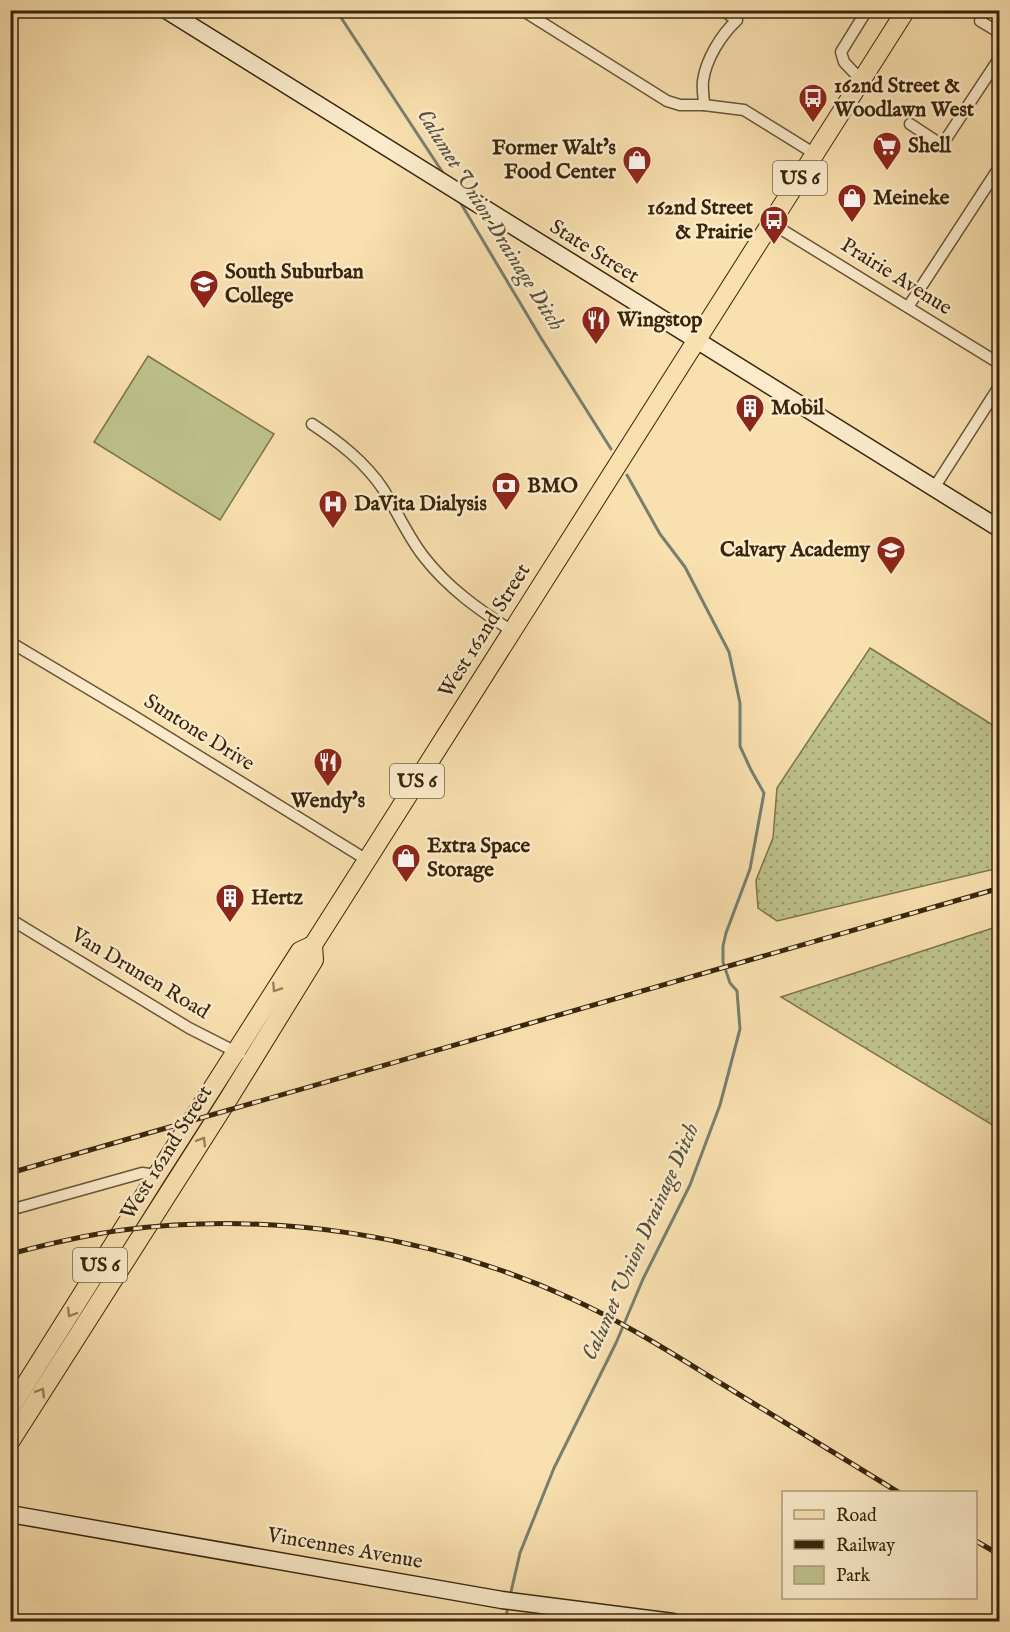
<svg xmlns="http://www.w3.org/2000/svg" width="1010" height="1632" font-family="'IM FELL English',serif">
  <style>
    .grass { fill: url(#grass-dots); stroke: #7c744c; stroke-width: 1.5 }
    .park { fill: #bec28b; stroke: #7c744c; stroke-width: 1.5 }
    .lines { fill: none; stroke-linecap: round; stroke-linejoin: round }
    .stream { stroke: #777f70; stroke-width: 3 }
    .street-casing { stroke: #695435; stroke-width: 13 }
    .secondary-casing { stroke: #39250c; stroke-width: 19 }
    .primary-casing { stroke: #39250c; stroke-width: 20 }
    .street { stroke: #fbebcb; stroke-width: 10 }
    .secondary { stroke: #fbebcb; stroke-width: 16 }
    .primary { stroke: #f9e0af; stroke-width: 18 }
    .rail-casing { stroke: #39250c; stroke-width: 5 }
    .rail { stroke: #fbebcb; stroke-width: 3; stroke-dasharray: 9; stroke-linecap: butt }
    .oneway { stroke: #99825e }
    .labels { text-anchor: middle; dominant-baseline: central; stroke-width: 5; stroke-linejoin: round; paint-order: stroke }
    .shield { fill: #fbebcb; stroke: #736045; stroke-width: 1.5 }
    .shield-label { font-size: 20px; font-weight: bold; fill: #39250c }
    .poi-label { font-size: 21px; font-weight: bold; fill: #39250c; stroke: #fbebcb; text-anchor: start }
    .street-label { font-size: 21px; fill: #39250c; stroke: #fbebcb }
    .water-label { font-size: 22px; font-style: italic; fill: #58523e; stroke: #fbebcb }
  </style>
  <defs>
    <pattern id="grass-dots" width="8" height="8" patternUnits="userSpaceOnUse" patternTransform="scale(1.5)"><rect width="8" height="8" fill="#bec28b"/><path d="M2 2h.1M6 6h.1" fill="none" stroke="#9b9d70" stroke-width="1.8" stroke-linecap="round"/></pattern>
  </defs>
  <rect width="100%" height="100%" fill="#f9e0af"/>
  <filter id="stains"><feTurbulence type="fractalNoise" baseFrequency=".00333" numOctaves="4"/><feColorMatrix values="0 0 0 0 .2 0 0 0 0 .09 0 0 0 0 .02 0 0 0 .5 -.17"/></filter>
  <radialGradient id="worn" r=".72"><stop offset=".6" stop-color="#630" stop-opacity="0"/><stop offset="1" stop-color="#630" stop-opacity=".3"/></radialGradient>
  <g class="grass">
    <polygon points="870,648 999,729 999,868 777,921 758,908 756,880 773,838 777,788"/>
    <polygon points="999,926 999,1129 781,997"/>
  </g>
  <polygon class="park" points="148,356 274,434 220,520 94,442"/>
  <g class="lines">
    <g class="stream">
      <polyline points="336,10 445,176"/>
      <polyline points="460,202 541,338 611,449"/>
      <polyline points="510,1596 520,1553 554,1468 616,1343 643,1279 690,1185 720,1105 740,1029 737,991 730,983 723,962 723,946 726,933 750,869 764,793 751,770 740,746 740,703 729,652 685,567 660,534 627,475"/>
      <polyline points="505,1622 508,1606"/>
    </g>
    <g class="street-casing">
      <g id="street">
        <polyline points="522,10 667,101 680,105 704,105 744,110 815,154"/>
        <polyline points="980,21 1000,33"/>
        <polyline points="862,81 844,62 841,52 867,10"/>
        <path d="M704,105C704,98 702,89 703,81C706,59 721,35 737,20L722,10"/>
        <polyline points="910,124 942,145 1000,57"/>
        <polyline points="771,223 1000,364"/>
        <polyline points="908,307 1000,166"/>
        <path d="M312,424C339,442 365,462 383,489C397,511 408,537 424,557C448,588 479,610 512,631"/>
        <polyline points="934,488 1000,385"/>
        <polyline points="10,642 129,713 367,860"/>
        <polyline points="10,919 189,1028 240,1054"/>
        <polyline points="10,1210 142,1173 157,1175"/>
      </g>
    </g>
    <g class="secondary-casing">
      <g id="secondary">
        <polyline points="166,10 1000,529"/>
        <polyline points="10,1514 502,1600 673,1622"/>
      </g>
    </g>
    <g class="primary-casing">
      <g id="primary">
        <polyline points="10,1409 157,1175 300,951 313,945"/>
        <polyline points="10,1442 229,1098 314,960 313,945 367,860 906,10"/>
        <polyline points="10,1514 11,1514"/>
      </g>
    </g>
    <use href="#street" class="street"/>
    <use href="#secondary" class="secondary"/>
    <use href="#primary" class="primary"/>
    <g class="rail-casing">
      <g id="rail">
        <polyline points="10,1173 1000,888"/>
        <path d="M10,1254C48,1244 85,1235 123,1230C275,1211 433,1235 572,1299C625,1323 673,1354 722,1384C781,1420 839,1456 898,1492"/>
        <polyline points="976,1541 1000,1555"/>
      </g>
    </g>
    <use href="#rail" class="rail"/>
  </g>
  <defs><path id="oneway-chevron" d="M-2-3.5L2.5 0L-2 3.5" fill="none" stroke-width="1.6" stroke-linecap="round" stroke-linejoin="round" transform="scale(1.5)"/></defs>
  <g class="oneway">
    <use href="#oneway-chevron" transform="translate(276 988) rotate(123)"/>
    <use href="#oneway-chevron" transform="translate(202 1141) rotate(-58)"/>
    <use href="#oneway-chevron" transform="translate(71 1313) rotate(122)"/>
    <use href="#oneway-chevron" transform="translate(41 1392) rotate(-58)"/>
  </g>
  <defs>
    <g id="bus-pin" transform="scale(1.5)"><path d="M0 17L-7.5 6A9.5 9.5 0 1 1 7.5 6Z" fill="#8f2418" stroke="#fbebcb"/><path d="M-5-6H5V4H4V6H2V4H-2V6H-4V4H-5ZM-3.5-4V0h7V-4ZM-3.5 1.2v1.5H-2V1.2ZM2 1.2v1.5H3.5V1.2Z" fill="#fff"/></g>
    <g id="supermarket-pin" transform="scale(1.5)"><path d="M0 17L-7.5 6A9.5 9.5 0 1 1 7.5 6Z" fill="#8f2418" stroke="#fbebcb"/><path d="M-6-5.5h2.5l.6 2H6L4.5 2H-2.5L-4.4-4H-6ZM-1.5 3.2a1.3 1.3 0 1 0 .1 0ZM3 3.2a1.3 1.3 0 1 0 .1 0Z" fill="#fff"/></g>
    <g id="shop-pin" transform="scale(1.5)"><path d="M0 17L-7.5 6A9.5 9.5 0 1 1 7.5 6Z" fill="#8f2418" stroke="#fbebcb"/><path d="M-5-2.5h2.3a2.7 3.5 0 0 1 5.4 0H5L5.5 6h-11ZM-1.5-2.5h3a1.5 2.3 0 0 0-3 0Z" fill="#fff"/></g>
    <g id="university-pin" transform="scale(1.5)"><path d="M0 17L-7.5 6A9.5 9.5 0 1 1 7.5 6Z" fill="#8f2418" stroke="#fbebcb"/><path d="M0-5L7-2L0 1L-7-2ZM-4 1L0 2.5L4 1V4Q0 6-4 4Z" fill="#fff"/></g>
    <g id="restaurant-pin" transform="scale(1.5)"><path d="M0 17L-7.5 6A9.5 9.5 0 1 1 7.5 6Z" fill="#8f2418" stroke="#fbebcb"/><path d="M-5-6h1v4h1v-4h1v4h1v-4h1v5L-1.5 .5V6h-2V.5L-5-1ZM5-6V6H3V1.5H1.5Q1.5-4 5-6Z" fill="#fff"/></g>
    <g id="building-pin" transform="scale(1.5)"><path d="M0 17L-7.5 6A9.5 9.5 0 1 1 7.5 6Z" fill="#8f2418" stroke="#fbebcb"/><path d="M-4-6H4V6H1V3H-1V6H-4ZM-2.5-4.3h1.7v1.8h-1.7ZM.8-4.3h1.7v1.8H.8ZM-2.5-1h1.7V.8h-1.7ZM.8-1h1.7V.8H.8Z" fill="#fff"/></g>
    <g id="bank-pin" transform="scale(1.5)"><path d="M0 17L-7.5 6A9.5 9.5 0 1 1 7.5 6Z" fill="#8f2418" stroke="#fbebcb"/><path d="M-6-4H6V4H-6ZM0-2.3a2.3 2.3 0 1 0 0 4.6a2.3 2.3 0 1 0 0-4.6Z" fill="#fff"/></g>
    <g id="hospital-pin" transform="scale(1.5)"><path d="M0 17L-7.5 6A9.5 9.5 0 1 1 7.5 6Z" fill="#8f2418" stroke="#fbebcb"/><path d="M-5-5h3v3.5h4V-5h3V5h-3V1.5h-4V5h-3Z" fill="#fff"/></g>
    <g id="school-pin" transform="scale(1.5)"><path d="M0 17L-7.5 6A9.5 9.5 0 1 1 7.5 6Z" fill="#8f2418" stroke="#fbebcb"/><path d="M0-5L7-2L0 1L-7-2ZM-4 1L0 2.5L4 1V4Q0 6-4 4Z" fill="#fff"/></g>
  </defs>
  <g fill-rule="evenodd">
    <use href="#bus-pin" x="813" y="98"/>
    <use href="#supermarket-pin" x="887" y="146"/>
    <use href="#shop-pin" x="637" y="160"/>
    <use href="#shop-pin" x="852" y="198"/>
    <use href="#bus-pin" x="774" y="220"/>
    <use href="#university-pin" x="204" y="284"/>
    <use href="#restaurant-pin" x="596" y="320"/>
    <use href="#building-pin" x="750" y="408"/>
    <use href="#bank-pin" x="506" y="486"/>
    <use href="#hospital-pin" x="333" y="504"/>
    <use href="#school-pin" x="891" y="550"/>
    <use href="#restaurant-pin" x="328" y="762"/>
    <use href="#shop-pin" x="406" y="858"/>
    <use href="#building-pin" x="230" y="898"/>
  </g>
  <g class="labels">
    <g class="shield">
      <rect x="773" y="161" width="54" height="34" rx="4.5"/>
      <rect x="390" y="764" width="54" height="34" rx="4.5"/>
      <rect x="73" y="1248" width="54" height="34" rx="4.5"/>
    </g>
    <g class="shield-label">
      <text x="800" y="178">US 6</text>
      <text x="417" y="781">US 6</text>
      <text x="100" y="1265">US 6</text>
    </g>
    <g class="poi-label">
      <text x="834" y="86">162nd Street &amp;<tspan x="834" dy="24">Woodlawn West</tspan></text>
      <text x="908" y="146">Shell</text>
      <text x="616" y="148" text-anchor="end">Former Walt's<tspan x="616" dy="24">Food Center</tspan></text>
      <text x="873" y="198">Meineke</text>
      <text x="753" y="208" text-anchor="end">162nd Street<tspan x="753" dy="24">&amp; Prairie</tspan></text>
      <text x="225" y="272">South Suburban<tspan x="225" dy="24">College</tspan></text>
      <text x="617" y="320">Wingstop</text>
      <text x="771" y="408">Mobil</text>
      <text x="527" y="486">BMO</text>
      <text x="354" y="504">DaVita Dialysis</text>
      <text x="870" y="550" text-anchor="end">Calvary Academy</text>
      <text x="328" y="801" text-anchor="middle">Wendy's</text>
      <text x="427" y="846">Extra Space<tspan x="427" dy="24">Storage</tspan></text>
      <text x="251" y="898">Hertz</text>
    </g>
    <g class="street-label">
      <text transform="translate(594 252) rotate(32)">State Street</text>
      <text transform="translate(896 277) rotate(32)">Prairie Avenue</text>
      <text transform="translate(485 631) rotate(-58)">West 162nd Street</text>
      <text transform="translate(199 733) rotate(32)">Suntone Drive</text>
      <text transform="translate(140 974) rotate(31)">Van Drunen Road</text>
      <text transform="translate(167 1153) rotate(-58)">West 162nd Street</text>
      <text transform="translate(345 1549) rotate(10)">Vincennes Avenue</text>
    </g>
    <g class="water-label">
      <text transform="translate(490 220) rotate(58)">Calumet Union Drainage Ditch</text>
      <text transform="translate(641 1242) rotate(-66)">Calumet Union Drainage Ditch</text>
    </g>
  </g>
  <rect width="1010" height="1632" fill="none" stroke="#f9e0af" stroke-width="36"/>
  <rect x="12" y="12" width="986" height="1608" fill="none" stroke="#39250c" stroke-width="3"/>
  <rect x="18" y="18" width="974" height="1596" fill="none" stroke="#39250c" stroke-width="1.5"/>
  <rect x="782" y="1491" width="195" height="108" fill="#fbebcb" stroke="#ad9c7f" stroke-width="1.5"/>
  <rect x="794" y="1510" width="30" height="9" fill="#f9e0af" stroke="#ad9c7f" stroke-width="1.5"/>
  <text x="836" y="1521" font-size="18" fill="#39250c">Road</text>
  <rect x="794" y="1540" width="30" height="9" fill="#39250c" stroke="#ad9c7f" stroke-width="1.5"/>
  <text x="836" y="1551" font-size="18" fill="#39250c">Railway</text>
  <rect x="794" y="1566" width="30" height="18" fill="#bec28b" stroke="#ad9c7f" stroke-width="1.5"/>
  <text x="836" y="1581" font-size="18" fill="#39250c">Park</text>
  <rect width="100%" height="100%" filter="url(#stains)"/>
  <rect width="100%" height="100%" fill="url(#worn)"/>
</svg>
